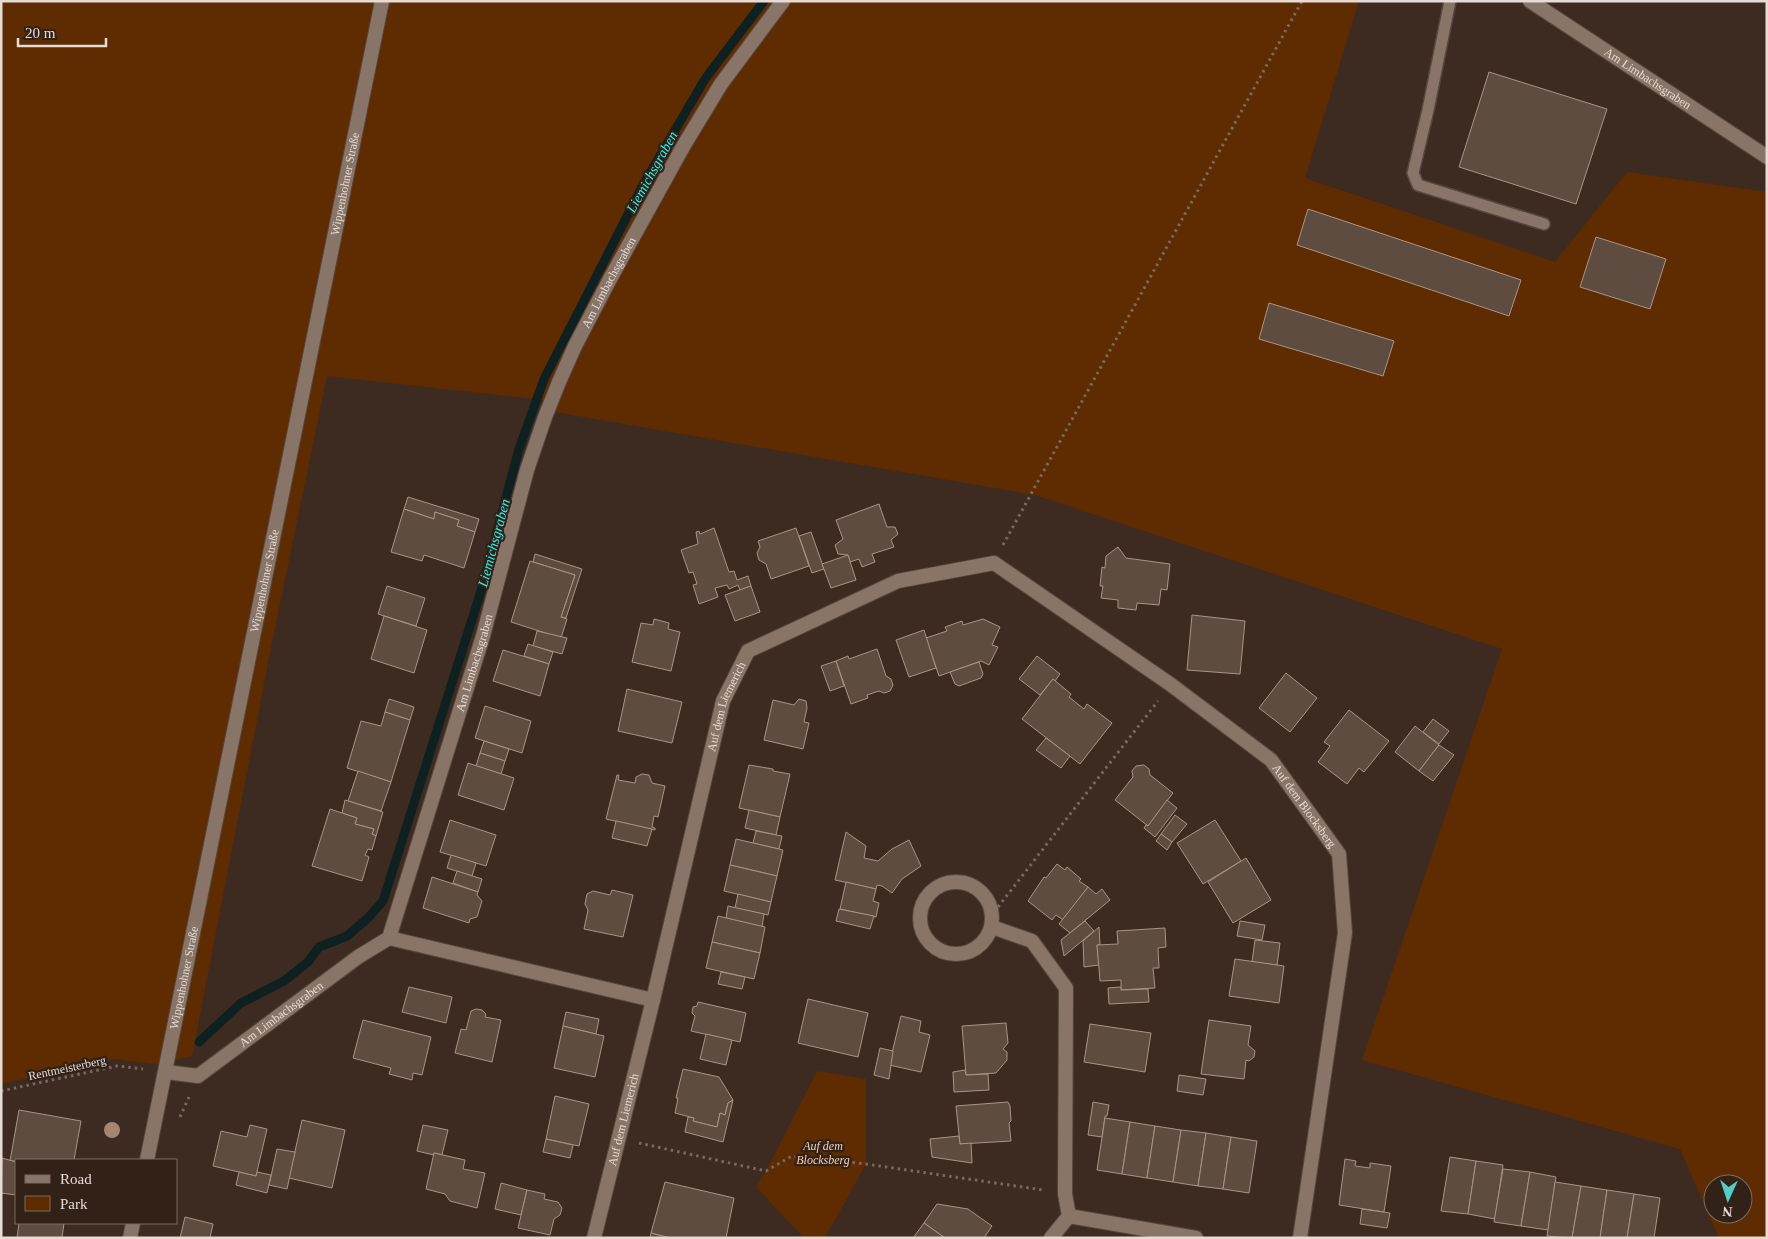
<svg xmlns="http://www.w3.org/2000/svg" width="1768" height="1239" font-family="Georgia,serif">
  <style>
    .green { fill: #5f2b00; fill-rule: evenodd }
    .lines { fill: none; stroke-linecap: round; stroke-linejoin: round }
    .stream { stroke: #0e201f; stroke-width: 9 }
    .building { fill: #5f4c40; stroke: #a99487 }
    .service-casing { stroke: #56473e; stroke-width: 14 }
    .minor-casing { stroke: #56473e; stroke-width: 16 }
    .path { stroke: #786860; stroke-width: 3; stroke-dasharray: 2.5 4; stroke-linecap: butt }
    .service { stroke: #897468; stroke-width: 11 }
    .minor { stroke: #897468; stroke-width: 14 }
    .tree { fill: #a48572 }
    .labels { text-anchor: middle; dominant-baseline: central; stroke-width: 4.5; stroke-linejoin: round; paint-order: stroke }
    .street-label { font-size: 12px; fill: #e7dbd5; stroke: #322117 }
    .park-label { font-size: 12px; font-style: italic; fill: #f9cfb5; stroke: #322117 }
    .water-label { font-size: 14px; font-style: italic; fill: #28f8f1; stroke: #322117 }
  </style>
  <rect width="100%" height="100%" fill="#3d2b21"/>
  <g class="green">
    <path d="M1,1H1359L1305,178L1555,262L1627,172L1767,192V1238H1719L1680,1149L1362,1060L1502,649L1035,495L555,412L543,400L327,376L272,643L192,1056L155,1064L113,1059L1,1084ZM1713,1184H1743V1214H1713Z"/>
    <polygon points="817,1071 866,1079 866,1164 825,1238 804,1238 756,1187 766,1171"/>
  </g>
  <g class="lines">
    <polyline class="stream" points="199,1042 241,1003 284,981 308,962 319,947 347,936 368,918 383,901 481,591 519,449 544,379 643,185 705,79 764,1"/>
  </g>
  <g class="building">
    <polygon points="1489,72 1607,109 1576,204 1459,167"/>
    <polygon points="1308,209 1521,280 1509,316 1297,245"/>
    <polygon points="1596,237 1666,259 1650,309 1580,287"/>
    <polygon points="1269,303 1394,341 1383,376 1259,339"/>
    <polygon points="408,497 479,519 475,532 457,526 459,520 435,512 434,519 404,509"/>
    <polygon points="879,504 887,527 895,527 898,534 891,540 894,547 872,554 875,562 862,567 859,559 850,562 848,555 838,554 835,545 843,539 836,520"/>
    <polygon points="404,509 434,519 435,512 459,520 457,526 475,532 464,568 424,555 422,561 391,552"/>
    <polygon points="714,528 729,572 734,571 737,580 748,576 751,586 740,590 738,585 729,589 727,585 715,588 718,597 699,604 693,585 697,584 693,572 689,573 681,550 698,544 696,532 699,531 700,534"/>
    <polygon points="796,528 809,566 771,579 766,564 759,560 757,553 760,547 758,541"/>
    <polygon points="811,532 824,569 812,573 799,536"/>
    <polygon points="1118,547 1126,558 1170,564 1167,590 1161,589 1159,605 1137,603 1136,610 1118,608 1118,600 1101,598 1103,586 1100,586 1102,567 1105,568 1106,556"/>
    <polygon points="535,554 582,569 566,618 561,617 575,575 533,562"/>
    <polygon points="848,555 856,580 831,588 822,564"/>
    <polygon points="530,561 575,575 561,617 567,619 561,638 511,622"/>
    <polygon points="387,586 425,598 416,626 378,614"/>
    <polygon points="751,586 760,612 735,621 725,595"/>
    <polygon points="1192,615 1245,621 1240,674 1187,670"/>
    <polygon points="384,616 427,630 414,673 371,659"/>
    <polygon points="654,619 669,623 668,629 680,632 671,671 632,662 641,623 653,625"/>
    <polygon points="983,619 1000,627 992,645 998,647 989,665 981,661 939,676 926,638 947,631 945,627 962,621 963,625"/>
    <polygon points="924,630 936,668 909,677 896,640"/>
    <polygon points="537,631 567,638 562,654 533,646"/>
    <polygon points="528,644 553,652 549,664 524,656"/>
    <polygon points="877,649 886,676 891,679 893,685 890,691 884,693 879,691 867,695 868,698 851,704 836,661 848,656 849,659"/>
    <polygon points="503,650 549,664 540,696 493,681"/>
    <polygon points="1037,656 1060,674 1055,681 1053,679 1040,695 1019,679"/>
    <polygon points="836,661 844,686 830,691 821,666"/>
    <polygon points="979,662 983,674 981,678 959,686 955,684 950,672"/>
    <polygon points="1286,673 1317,698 1290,732 1259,708"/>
    <polygon points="1053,679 1071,694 1069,697 1084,709 1087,704 1112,723 1080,764 1022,719"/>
    <polygon points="627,689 682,702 672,743 618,731"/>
    <polygon points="389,699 414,707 410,720 385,712"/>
    <polygon points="799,699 806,701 807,708 804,722 809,723 803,749 764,740 773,700 794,705"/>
    <polygon points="485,706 531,721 522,753 475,738"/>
    <polygon points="1349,710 1389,741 1364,772 1359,768 1347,784 1318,762 1330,746 1324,742"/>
    <polygon points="385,712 410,720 391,782 347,768 361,721 381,726"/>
    <polygon points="1433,719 1449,731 1439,744 1423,732"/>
    <polygon points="1415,726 1439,745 1419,771 1395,752"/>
    <polygon points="1046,738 1070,756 1061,768 1036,750"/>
    <polygon points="484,741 509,749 505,761 480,753"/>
    <polygon points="1439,745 1454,755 1433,781 1419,771"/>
    <polygon points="480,753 505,761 501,774 476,766"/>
    <polygon points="468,763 514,778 504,810 458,795"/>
    <polygon points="749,765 773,769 773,771 790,774 780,817 739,808"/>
    <polygon points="1144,765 1149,769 1150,775 1173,793 1148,826 1115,800 1133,777 1132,771 1136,766"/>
    <polygon points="358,771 391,782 381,811 348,801"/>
    <polygon points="642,774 649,775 652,783 665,786 658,817 654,816 652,827 655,828 655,830 606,819 617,775 619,775 618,780 635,783 636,777"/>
    <polygon points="345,800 383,812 376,836 372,834 374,829 355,824 357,818 342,813"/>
    <polygon points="1167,800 1177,808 1155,837 1144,828 1146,825 1148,826"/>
    <polygon points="330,809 357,818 355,824 374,829 372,834 376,836 372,850 368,849 365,855 369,857 362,881 312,866"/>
    <polygon points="749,810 780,817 776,835 745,828"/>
    <polygon points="1175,815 1187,824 1172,842 1161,834"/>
    <polygon points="450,820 496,835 486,866 440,852"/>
    <polygon points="1215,820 1241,861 1203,884 1177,843"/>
    <polygon points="616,821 652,829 647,846 612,838"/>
    <polygon points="756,831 782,836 779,849 753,843"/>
    <polygon points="846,832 866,846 864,858 878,861 892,849 909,840 921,866 902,879 892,893 882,886 877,885 876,889 835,880"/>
    <polygon points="1161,834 1172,842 1167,850 1156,841"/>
    <polygon points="736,839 783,850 777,876 730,865"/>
    <polygon points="451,855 476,863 472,876 447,868"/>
    <polygon points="1246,858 1271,900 1233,923 1208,882"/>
    <polygon points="1057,864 1065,870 1067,867 1081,879 1079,881 1088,887 1063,920 1056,915 1052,920 1028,901 1044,877 1046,878"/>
    <polygon points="730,865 777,876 771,902 724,891"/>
    <polygon points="457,871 482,879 478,892 453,883"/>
    <polygon points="432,877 478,892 477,895 482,901 477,917 470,919 469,923 423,908"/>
    <polygon points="846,882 876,889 873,901 879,903 876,917 840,909"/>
    <polygon points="1088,887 1096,894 1102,889 1110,900 1070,933 1059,924"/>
    <polygon points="612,890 633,895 623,937 584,929 588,910 585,904 587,894 593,891 610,895"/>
    <polygon points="738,894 771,902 768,915 735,908"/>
    <polygon points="728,906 764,914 762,927 726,918"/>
    <polygon points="839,909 874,916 870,929 836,921"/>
    <polygon points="718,916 765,927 760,953 712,942"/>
    <polygon points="1085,921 1094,931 1064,956 1061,940"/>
    <polygon points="1240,921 1265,925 1262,940 1237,936"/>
    <polygon points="1099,927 1100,945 1097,945 1099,965 1084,967 1083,941"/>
    <polygon points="1165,928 1166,947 1158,948 1159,968 1153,968 1155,988 1121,990 1121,980 1100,981 1097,945 1118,944 1117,931"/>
    <polygon points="1255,940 1280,943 1277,965 1252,962"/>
    <polygon points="712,942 760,953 754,979 706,968"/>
    <polygon points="1235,959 1284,966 1279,1003 1229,996"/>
    <polygon points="721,972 745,977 742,989 718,984"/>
    <polygon points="409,987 452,997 446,1023 402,1012"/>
    <polygon points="1121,987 1121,990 1148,989 1149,1002 1109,1004 1108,988"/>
    <polygon points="808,999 868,1013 858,1057 798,1043"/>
    <polygon points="698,1002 746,1013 740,1042 691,1031 695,1016 692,1013 693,1007 697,1006"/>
    <polygon points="476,1009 482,1010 486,1014 485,1017 501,1020 492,1062 455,1053 461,1029 466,1030 471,1011"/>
    <polygon points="566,1012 599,1019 596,1034 563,1026"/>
    <polygon points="901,1016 921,1021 919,1032 930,1035 921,1072 889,1065"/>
    <polygon points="363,1020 431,1037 422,1075 413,1073 412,1080 389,1074 391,1068 353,1058"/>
    <polygon points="1209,1020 1251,1026 1248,1045 1255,1051 1254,1057 1249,1061 1246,1060 1244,1079 1201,1074"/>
    <polygon points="1006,1023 1008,1043 1003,1049 1007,1052 1007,1060 996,1073 966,1075 962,1026"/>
    <polygon points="1090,1024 1151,1033 1145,1072 1084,1062"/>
    <polygon points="563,1026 604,1036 595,1077 554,1068"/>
    <polygon points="706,1034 732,1040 726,1065 700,1059"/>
    <polygon points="880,1048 893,1051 889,1079 874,1075"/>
    <polygon points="683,1069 719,1077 733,1100 728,1103 725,1115 720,1113 717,1127 693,1121 694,1118 675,1113 678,1098 676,1098"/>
    <polygon points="965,1070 966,1075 988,1074 989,1090 954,1092 953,1072"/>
    <polygon points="1179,1075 1206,1079 1203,1095 1177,1091"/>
    <polygon points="555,1096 589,1104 579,1146 546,1139"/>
    <polygon points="733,1100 723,1142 685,1132 688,1117 694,1118 693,1121 717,1127 720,1113 725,1115 728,1103"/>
    <polygon points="1008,1102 1010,1106 1011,1121 1009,1123 1011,1141 960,1144 956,1106"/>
    <polygon points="1093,1102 1109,1105 1107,1116 1105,1116 1102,1137 1088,1135"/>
    <polygon points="19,1110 81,1121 74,1160 10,1161"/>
    <polygon points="1105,1118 1130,1122 1122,1174 1097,1170"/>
    <polygon points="302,1120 345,1130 332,1188 289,1178"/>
    <polygon points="1130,1122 1155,1126 1147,1178 1122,1174"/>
    <polygon points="250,1125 267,1129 256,1176 213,1166 221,1131 247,1137"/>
    <polygon points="423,1125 448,1130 442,1155 434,1153 434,1155 417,1151"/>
    <polygon points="1155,1126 1181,1130 1173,1182 1147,1178"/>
    <polygon points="1181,1130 1206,1133 1198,1186 1173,1182"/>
    <polygon points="1206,1133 1231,1137 1223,1189 1198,1186"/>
    <polygon points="959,1136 960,1144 971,1143 972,1163 932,1157 930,1139"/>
    <polygon points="1231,1137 1257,1141 1249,1193 1223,1189"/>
    <polygon points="546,1139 573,1145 570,1158 543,1152"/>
    <polygon points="277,1149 295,1152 287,1189 269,1185"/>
    <polygon points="434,1153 465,1160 463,1169 485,1173 477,1208 450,1201 445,1194 426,1189"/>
    <polygon points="1450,1157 1476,1161 1468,1214 1441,1211"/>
    <polygon points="2,1158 16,1162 16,1195 1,1193"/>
    <polygon points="1345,1159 1356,1161 1355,1166 1370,1168 1370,1163 1391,1166 1384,1212 1339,1205"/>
    <polygon points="1476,1161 1503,1165 1495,1219 1468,1214"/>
    <polygon points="1503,1169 1530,1172 1521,1226 1494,1222"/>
    <polygon points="239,1172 256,1176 257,1172 271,1175 267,1193 236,1185"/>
    <polygon points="1530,1172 1556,1177 1548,1230 1521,1226"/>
    <polygon points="665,1182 734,1198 726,1238 670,1238 651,1233"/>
    <polygon points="1555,1182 1581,1186 1572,1238 1547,1236"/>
    <polygon points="501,1183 527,1190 521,1215 495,1209"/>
    <polygon points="1581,1186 1607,1190 1600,1238 1572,1238"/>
    <polygon points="527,1190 545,1194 544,1199 558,1202 562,1208 560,1215 554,1219 550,1235 518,1228"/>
    <polygon points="1607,1190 1634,1194 1627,1238 1600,1238"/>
    <polygon points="1634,1194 1660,1198 1654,1238 1627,1238"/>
    <polygon points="937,1204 968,1209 992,1226 984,1238 945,1238 924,1223"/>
    <polygon points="1362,1209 1390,1213 1387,1228 1360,1224"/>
    <polygon points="185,1217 213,1224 210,1238 180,1238"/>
    <polygon points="19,1223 64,1223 62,1238 17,1238"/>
    <polygon points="924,1223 945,1238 913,1238"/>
    <polygon points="651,1233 670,1238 650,1238"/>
  </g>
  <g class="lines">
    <g class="service-casing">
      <polyline id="service" points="1450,1 1428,110 1413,173 1418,185 1544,224"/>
    </g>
    <g class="minor-casing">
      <g id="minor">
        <path id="s1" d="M1530,1L1767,157"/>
        <circle cx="956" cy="918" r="36"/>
        <polyline points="992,927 1032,941 1066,988 1065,1194 1069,1216 1051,1238"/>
        <polyline points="389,938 653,1000"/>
        <path id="s2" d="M166,1072L198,1076L358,957L389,938L483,636L527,470L545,417L559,382L575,346L610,279L684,145L721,84L783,1"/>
        <path id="s3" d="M147,1160L382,1"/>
        <polyline points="1069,1216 1196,1238"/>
        <polyline points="130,1238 133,1223"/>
        <path id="s4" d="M594,1238L653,1000L723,701L748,651L898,581L994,563L1170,684L1271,760L1339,854L1345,933L1300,1238"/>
      </g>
    </g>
    <g class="path">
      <polyline points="1003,545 1302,1"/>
      <polyline points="998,907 1158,701"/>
      <polyline points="1,1091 117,1066 143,1069"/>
      <polyline points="180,1117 189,1097"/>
      <polyline points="639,1143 766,1171 792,1156 866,1164 1043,1190"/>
    </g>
    <use href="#service" class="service"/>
    <use href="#minor" class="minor"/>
  </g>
  <circle class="tree" cx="112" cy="1130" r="8"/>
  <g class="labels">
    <g class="street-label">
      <text stroke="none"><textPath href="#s1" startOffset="141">Am Limbachsgraben</textPath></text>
      <text stroke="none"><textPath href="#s3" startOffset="996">Wippenhohner Straße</textPath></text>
      <text stroke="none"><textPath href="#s2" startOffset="961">Am Limbachsgraben</textPath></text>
      <text stroke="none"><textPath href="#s3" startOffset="591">Wippenhohner Straße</textPath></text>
      <text stroke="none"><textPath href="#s2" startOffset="556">Am Limbachsgraben</textPath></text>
      <text stroke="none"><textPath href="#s4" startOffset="548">Auf dem Liemerich</textPath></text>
      <text stroke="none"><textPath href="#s4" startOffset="1268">Auf dem Blocksberg</textPath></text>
      <text stroke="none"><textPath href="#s3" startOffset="186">Wippenhohner Straße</textPath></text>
      <text stroke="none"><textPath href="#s2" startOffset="136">Am Limbachsgraben</textPath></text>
      <text transform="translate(67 1068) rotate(-12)">Rentmeisterberg</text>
      <text stroke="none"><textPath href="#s4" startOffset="122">Auf dem Liemerich</textPath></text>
    </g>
    <g class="park-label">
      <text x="823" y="1146">Auf dem<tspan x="823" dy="14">Blocksberg</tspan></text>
    </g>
    <g class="water-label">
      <text transform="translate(652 172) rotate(-61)">Liemichsgraben</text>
      <text transform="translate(494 543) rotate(-75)">Liemichsgraben</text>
    </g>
  </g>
  <rect width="1768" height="1239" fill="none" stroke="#e7dbd5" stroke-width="5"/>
  <rect x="15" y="1159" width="162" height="65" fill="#322117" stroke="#7a6b63"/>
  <rect x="25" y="1175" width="25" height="8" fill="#897468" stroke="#7a6b63"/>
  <text x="60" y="1184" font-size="15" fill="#e7dbd5">Road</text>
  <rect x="25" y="1196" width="25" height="15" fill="#5f2b00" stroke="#7a6b63"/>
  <text x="60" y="1209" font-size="15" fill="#e7dbd5">Park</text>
  <g transform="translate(1728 1199) rotate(183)"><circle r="24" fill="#322117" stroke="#7a6b63"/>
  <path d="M0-4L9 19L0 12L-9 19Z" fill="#54cdc8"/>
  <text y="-8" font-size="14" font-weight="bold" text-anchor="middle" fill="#e7dbd5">N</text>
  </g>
  <path d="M18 38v8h88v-8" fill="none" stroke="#e7dbd5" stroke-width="2.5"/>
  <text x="25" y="38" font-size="15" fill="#e7dbd5" stroke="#322117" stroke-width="4" paint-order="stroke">20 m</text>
</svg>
